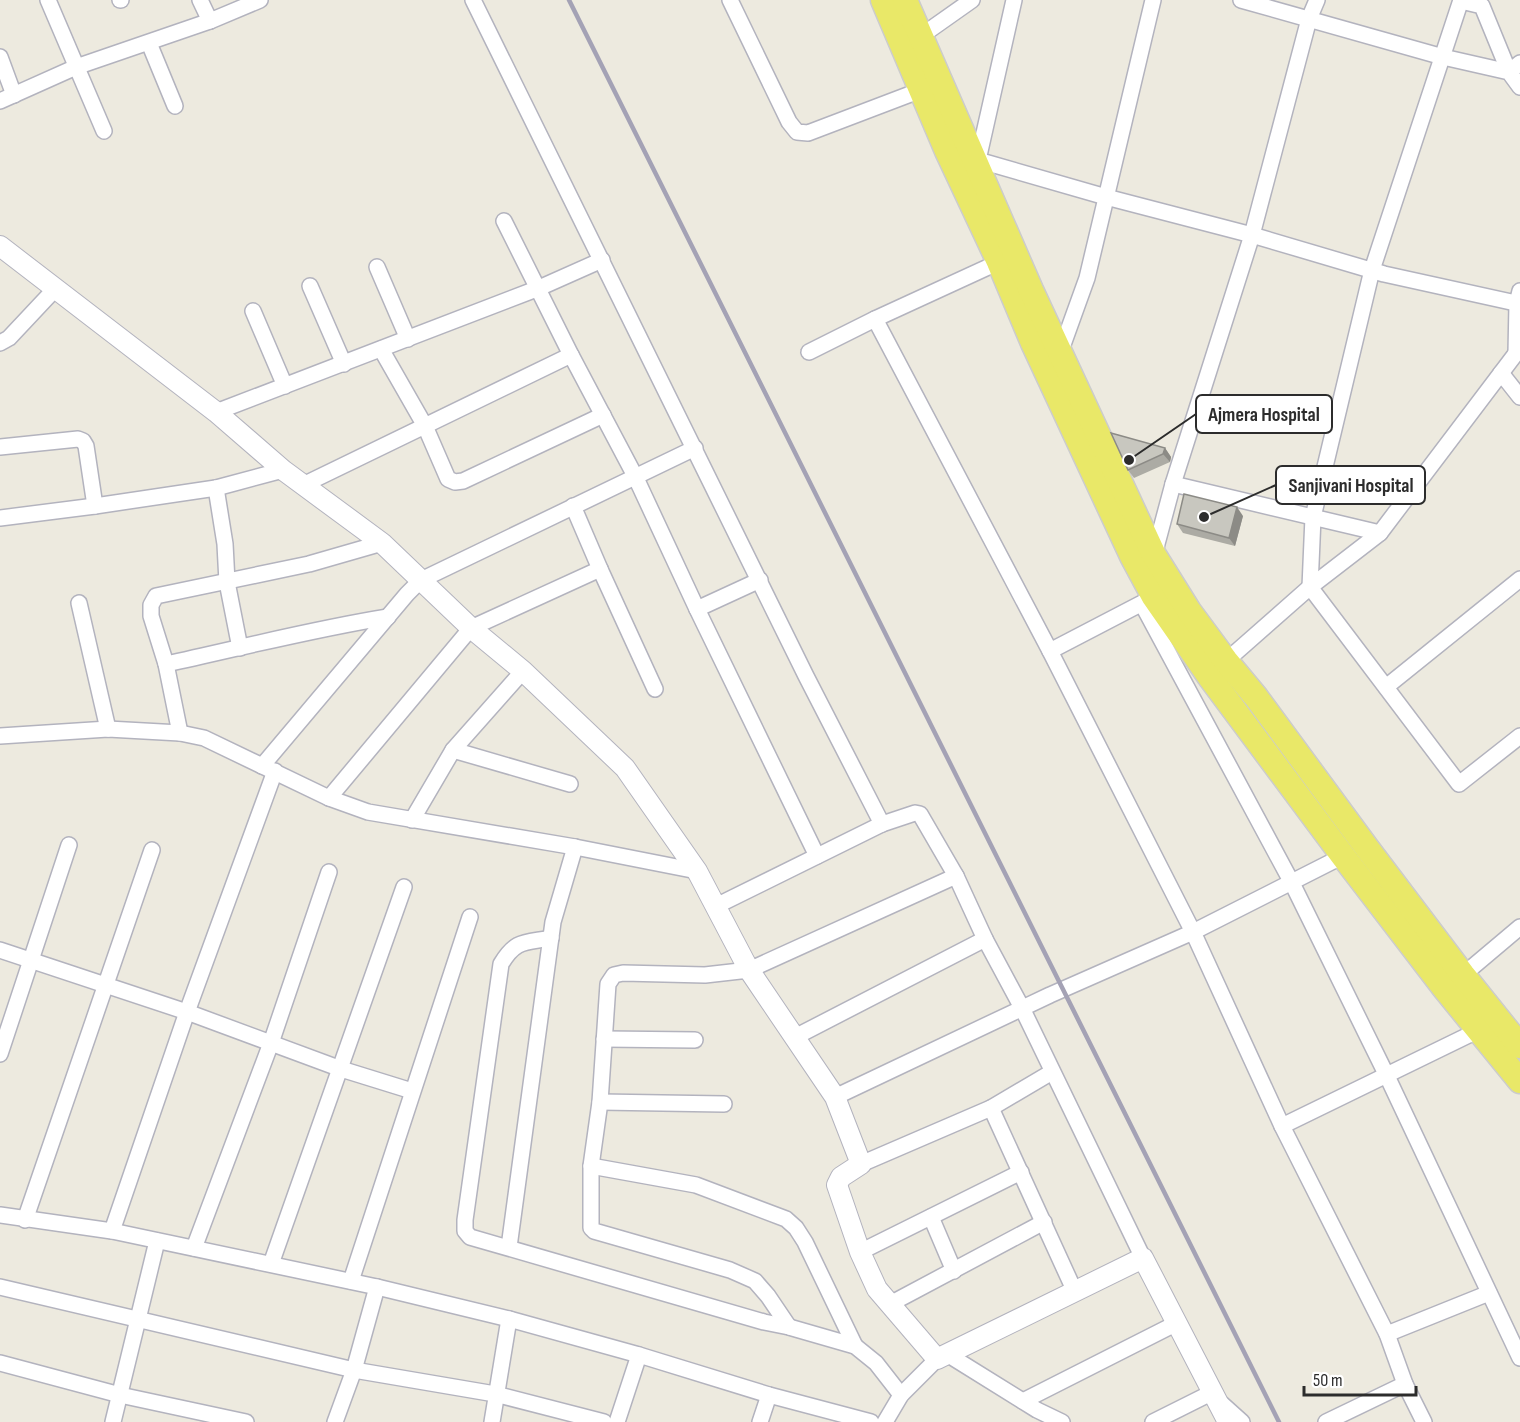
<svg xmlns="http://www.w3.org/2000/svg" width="1520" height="1422" font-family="'Sofia Sans Condensed',sans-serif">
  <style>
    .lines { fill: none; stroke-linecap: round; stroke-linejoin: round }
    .minor-casing { stroke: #b3b3be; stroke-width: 18 }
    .tertiary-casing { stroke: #b3b3be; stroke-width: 22 }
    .primary-casing { stroke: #ccc; stroke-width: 27 }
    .minor { stroke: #fff; stroke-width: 15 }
    .tertiary { stroke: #fff; stroke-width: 20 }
    .primary { stroke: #e9e868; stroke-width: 24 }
    .rail { stroke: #a4a2b5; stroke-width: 4.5 }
    .wall { fill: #acaba4 }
    .shaded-wall { fill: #8c8b86 }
    .building { fill: #c8c7bf; stroke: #8c8b86; stroke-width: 1.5 }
    .leader { fill: none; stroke: #2c2c2c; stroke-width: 2 }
    .callout-dot { fill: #2c2c2c; stroke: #fff; stroke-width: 2 }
    .callout { fill: #fff; stroke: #2c2c2c; stroke-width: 2 }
    .callout-label { font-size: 20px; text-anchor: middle; font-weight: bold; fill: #2c2c2c }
  </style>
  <rect width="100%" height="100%" fill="#edeadf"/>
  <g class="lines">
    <g class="minor-casing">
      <g id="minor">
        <polyline points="48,0 104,131"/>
        <polyline points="120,0 121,0"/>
        <polyline points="200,0 210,21"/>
        <polyline points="473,0 806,676 882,824"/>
        <polyline points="730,0 789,122 797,132 808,133 921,90"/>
        <polyline points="1241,0 1443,57 1509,72 1520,87"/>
        <polyline points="1461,1 1482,6 1509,72 1520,63"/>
        <polyline points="921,36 972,0"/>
        <polyline points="149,43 175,106"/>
        <polyline points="0,57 14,95"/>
        <polyline points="0,101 76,67 210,21 260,0"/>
        <polyline points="974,159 1106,197 1252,235 1384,274 1520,304"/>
        <polyline points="978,160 1014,0"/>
        <polyline points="504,221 571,355 635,476 697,609 817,856"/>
        <polyline points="999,262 875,319 1050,651 1193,932 1282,1126 1387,1334 1405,1384"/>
        <polyline points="377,267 408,339"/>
        <polyline points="310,286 344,364"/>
        <polyline points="253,311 285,386"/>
        <polyline points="0,343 9,338 55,289"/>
        <polyline points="381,349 425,426 448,479 455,482 463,481 603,415"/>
        <polyline points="809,352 875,319"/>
        <polyline points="1060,353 1087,278 1153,0"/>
        <polyline points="1516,353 1517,303 1520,291"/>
        <polyline points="1501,373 1520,397"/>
        <polyline points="216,412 539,288 602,260"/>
        <polyline points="0,447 78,439 83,441 86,446 95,506"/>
        <polyline points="1173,484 1380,533"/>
        <polyline points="303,485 571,355"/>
        <polyline points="216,488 225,544 227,582 240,648"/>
        <polyline points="573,506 600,569 655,689"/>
        <polyline points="0,518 95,506 216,488 283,470"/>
        <polyline points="1154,555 1173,484 1252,235 1309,19 1317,0"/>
        <polyline points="1310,587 1313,517 1372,270 1461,0"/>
        <polyline points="1310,587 1380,533 1520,348"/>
        <polyline points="79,603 108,729"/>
        <polyline points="1142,604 1292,883 1387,1076 1520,1358"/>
        <polyline points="697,609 760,580"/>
        <polyline points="1050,651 1148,600"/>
        <polyline points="1226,661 1310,587 1459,784 1520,736"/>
        <path d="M166,664C240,648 313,629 388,617"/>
        <polyline points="1386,687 1520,579"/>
        <polyline points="180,733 166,664 151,616 151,605 156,596 309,564 382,543"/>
        <polyline points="0,736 108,729 180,733 204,738 329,798 368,812 575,847 697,871"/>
        <polyline points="453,750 570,784"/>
        <polyline points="262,766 407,594 421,580 695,448"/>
        <polyline points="329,798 471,628 600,569"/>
        <polyline points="412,820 453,750 523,671"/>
        <polyline points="716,906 882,824 915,813 920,814 956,876 985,939 1022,1008 1143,1258"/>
        <path d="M551,938C525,943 516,939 501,964L465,1220V1231L470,1237L764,1322L789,1327L855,1346L876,1363L901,1395"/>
        <polyline points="0,950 187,1012 341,1069 412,1091"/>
        <polyline points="1463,975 1520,927"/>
        <polyline points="795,1037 985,939"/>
        <polyline points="604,1039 695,1040"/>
        <polyline points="0,1054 69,845"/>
        <polyline points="835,1097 1050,995 1193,932 1343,856"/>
        <polyline points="600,1102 724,1104"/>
        <polyline points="991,1108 1075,1292"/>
        <polyline points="1282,1126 1479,1030"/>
        <polyline points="861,1164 991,1108 1052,1072"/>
        <polyline points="591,1166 696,1185 786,1219 796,1228 805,1242 855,1346"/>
        <polyline points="0,1215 112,1231 377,1287 509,1319 639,1355 769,1395 871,1422"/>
        <polyline points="931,1217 954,1271"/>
        <polyline points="25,1220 152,850"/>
        <polyline points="112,1231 187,1012 275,771"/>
        <polyline points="509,1247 553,922 575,847"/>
        <polyline points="194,1248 271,1043 329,872"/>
        <polyline points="860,1252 1021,1172"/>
        <polyline points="271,1264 404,887"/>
        <polyline points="351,1281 470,917"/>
        <polyline points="0,1287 354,1370 495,1394 604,1422"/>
        <polyline points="890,1304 1044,1222"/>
        <polyline points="789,1327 768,1296 755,1281 730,1270 594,1231 591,1228 591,1166 600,1102 608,984 614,975 623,973 705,975 749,970 956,876"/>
        <polyline points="1387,1334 1489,1293"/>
        <polyline points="947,1354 1037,1410 1062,1422"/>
        <polyline points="0,1363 120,1395 246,1422"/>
        <polyline points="1023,1401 1177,1323"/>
        <polyline points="1222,1404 1242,1422"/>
        <polyline points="113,1422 157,1241"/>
        <polyline points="335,1422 354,1370 377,1287"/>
        <polyline points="492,1422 509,1319"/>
        <polyline points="617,1422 639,1355"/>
        <polyline points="760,1422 769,1395"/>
        <polyline points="885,1422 901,1395 937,1359"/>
        <polyline points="1153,1422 1213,1392"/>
        <polyline points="1326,1422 1405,1384 1424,1422"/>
      </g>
    </g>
    <g class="tertiary-casing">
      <polyline id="tertiary" points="0,246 216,412 283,470 382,543 471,628 523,671 625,768 697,871 749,970 835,1097 861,1164 841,1177 837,1185 860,1252 877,1289 937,1359 1143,1258 1228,1422"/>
    </g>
    <g class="primary-casing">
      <g id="primary">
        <polyline points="883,0 947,151 999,262 1033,343 1132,556 1154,597 1209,676 1343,856 1445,989 1520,1081"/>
        <polyline points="905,0 1031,290 1154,555 1189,611 1226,661 1256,697 1367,848 1463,975 1520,1046"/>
      </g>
    </g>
    <use href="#minor" class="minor"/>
    <use href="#tertiary" class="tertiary"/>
    <use href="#primary" class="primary"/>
    <polyline class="rail" points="569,0 1279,1422"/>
  </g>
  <g class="wall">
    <polygon points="1165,448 1171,457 1170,462 1134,478 1128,470"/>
    <polygon points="1243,516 1235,546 1183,533 1177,524"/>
  </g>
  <g class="shaded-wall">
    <polygon points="1165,448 1171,457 1170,462 1163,454"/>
    <polygon points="1237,507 1243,516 1235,546 1229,538"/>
  </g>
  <g class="building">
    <polygon points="1111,433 1165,448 1163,454 1128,470"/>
    <polygon points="1184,494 1237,507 1229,538 1177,524"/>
  </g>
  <path class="leader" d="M1129 460L1196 414M1204 517L1276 485"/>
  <g class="callout-dot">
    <circle cx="1129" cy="460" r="6"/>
    <circle cx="1204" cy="517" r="6"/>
  </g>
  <g class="callout">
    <rect x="1196" y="395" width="136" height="38" rx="6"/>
    <rect x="1276" y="466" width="149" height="38" rx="6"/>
  </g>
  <g class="callout-label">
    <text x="1264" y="421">Ajmera Hospital</text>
    <text x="1351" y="492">Sanjivani Hospital</text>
  </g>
  <path d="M1304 1386v9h112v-9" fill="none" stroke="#2c2c2c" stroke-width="3"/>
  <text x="1313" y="1386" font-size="18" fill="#2c2c2c" stroke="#ffffff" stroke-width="4.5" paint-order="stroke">50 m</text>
</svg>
